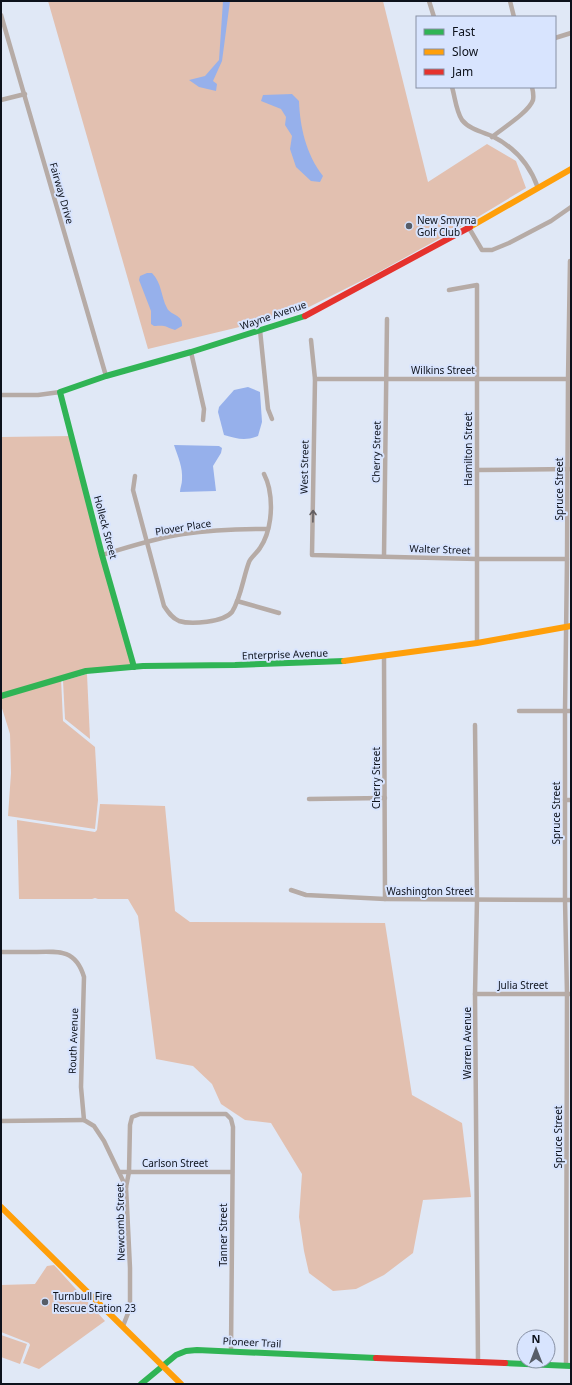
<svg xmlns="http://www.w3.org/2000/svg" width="572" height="1385" font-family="'Noto Sans',sans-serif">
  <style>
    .green { fill: #e2c0b0 }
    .water { fill: #96b0eb }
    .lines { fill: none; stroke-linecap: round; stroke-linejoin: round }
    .street { stroke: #b6aba6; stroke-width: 4.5 }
    .fast { stroke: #30b455; stroke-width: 6 }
    .slow { stroke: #ff9f0a; stroke-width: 6 }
    .jam { stroke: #e5322d; stroke-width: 6 }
    .oneway { stroke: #625e61 }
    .poi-dot { fill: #575d68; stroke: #d8e4fe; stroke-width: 1.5 }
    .labels { text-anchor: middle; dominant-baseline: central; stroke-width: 4; stroke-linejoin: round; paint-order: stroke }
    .street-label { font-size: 10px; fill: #0d121c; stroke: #d8e4fe }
    .poi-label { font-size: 10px; fill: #0d121c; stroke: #d8e4fe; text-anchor: start }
  </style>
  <rect width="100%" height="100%" fill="#e0e8f6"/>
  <g class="green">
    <polygon points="48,1 383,1 428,182 487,144 516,161 526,188 473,220 377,273 297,313 148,349"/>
    <polygon points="72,436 134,667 86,671 61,678 63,721 95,747 98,800 95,829 8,816 11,773 10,734 1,705 1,437"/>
    <polygon points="87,674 90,739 65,719 63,681"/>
    <polygon points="100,804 165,806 175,911 190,922 385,923 412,1095 462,1123 471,1197 423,1200 413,1253 384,1275 356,1289 333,1291 309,1273 304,1251 299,1217 302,1174 271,1123 245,1120 221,1104 212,1084 193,1066 156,1059 138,916 128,899 98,899 95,898 92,899 19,899 17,820 95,832 97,830"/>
    <polygon points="54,1265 105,1321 39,1369 23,1363 30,1345 29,1343 1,1332 1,1285 35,1284 47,1266"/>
    <polygon points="1,1335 27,1344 20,1364 1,1357"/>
  </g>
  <g class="water">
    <polygon points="223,1 230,1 222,61 213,81 217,84 216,91 199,87 189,80 205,76 219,60"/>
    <path d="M292,94L299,101C300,127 306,154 323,176L320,182L311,181L296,167L290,149L292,136L285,125L286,117L281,109L261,101L263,95Z"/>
    <path d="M147,273H152C162,283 161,297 167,308C171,316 183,314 182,326L175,330C164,326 166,325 154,326L151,324V311L139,280L140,276Z"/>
    <path d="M248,387L260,392L262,422L258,436C246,441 237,439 224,435L218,412L219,407L234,390Z"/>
    <path d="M174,445L219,446L222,448L221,453L213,466L216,491L180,492C180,488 182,484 182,480C183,467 178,457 174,445Z"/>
  </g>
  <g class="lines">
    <g class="street">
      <polyline points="429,1 434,17"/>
      <polyline points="510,1 514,17"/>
      <polyline points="1,15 106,376"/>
      <polyline points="555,38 571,33"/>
      <path d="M452,87C455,97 456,111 462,120C469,129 482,132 492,136C514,147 530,165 538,188"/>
      <polyline points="1,100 25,94"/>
      <path d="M492,137C503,128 529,112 533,100C534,95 533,91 532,87"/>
      <polyline points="469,228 482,250 492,250 509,243 551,221 571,207"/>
      <polyline points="449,290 477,285 477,643"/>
      <polyline points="260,330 268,409 272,419"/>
      <polyline points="311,340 315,379 312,555 477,559 567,559"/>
      <polyline points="191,352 204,409 203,420"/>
      <polyline points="315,379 571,379"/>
      <polyline points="1,395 38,395 60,392"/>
      <polyline points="477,470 571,469"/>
      <path d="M135,476L133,490L164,606C168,612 172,618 179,621C191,625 224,622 232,612C241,598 243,578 249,562C251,557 257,553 260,548C271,532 273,507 269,488C268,483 266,478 264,474"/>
      <path d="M102,555C129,547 155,538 183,534C211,530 239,529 268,529"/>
      <polyline points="384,556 387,319"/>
      <polyline points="237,601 279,613"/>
      <polyline points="384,656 385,899"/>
      <polyline points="519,711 571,711"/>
      <polyline points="475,725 477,900 475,994 478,1361"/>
      <polyline points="309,799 385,798"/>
      <polyline points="565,800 571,800"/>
      <polyline points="291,890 306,895 385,899 571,900"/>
      <path d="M1,952C13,952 24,952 36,952C60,951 76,950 84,977L81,1087L84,1120L94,1126L104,1141L126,1187"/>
      <polyline points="475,994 571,994"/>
      <polyline points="1,1121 84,1120"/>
      <polyline points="119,1172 232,1172"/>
      <polyline points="123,1326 130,1308 130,1268 126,1187 129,1172 130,1125 132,1117 140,1114 226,1114 231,1119 233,1127 231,1351"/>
      <polyline points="566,1366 567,994 565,900 565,711 567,559 568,379 570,261"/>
    </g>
    <g class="fast">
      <polyline points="134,667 102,555 60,392 106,376 191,352 305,316"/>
      <polyline points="1,696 86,671 143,666 235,665 344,661"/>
      <polyline points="505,1363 571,1366"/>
      <polyline points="141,1384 176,1355 186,1351 197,1350 376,1358"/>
    </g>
    <g class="slow">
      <polyline points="470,227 571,169"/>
      <polyline points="344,661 477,643 571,626"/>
      <polyline points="1,1207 181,1384"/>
    </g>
    <g class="jam">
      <polyline points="305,316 470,227"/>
      <polyline points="376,1358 505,1363"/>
    </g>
  </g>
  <defs><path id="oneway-shaft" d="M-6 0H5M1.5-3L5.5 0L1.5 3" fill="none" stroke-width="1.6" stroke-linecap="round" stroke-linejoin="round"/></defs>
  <use class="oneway" href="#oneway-shaft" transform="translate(313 516) rotate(-89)"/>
  <g class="poi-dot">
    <circle cx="409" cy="226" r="4"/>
    <circle cx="45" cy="1302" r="4"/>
  </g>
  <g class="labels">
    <g class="street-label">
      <text transform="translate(62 193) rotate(74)">Fairway Drive</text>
      <text transform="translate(273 315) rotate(-19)">Wayne Avenue</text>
      <text x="443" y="370">Wilkins Street</text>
      <text transform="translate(468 449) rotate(-90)">Hamilton Street</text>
      <text transform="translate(376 452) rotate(-89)">Cherry Street</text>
      <text transform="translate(304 467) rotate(-89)">West Street</text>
      <text transform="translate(559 489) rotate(-90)">Spruce Street</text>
      <text transform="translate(106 527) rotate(75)">Holleck Street</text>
      <text transform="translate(183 527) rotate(-9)">Plover Place</text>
      <text transform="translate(440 549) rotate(2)">Walter Street</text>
      <text transform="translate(285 654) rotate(-2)">Enterprise Avenue</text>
      <text transform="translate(376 778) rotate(-90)">Cherry Street</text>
      <text transform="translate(556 813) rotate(-90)">Spruce Street</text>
      <text x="430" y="891">Washington Street</text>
      <text x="523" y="985">Julia Street</text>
      <text transform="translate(73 1041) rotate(-88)">Routh Avenue</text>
      <text transform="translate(467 1043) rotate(-90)">Warren Avenue</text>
      <text transform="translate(558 1137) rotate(-90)">Spruce Street</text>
      <text x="175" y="1163">Carlson Street</text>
      <text transform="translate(120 1222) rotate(-91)">Newcomb Street</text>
      <text transform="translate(223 1235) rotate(-90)">Tanner Street</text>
      <text transform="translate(252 1342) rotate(3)">Pioneer Trail</text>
    </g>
    <g class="poi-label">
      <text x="417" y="220">New Smyrna<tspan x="417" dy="12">Golf Club</tspan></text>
      <text x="53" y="1296">Turnbull Fire<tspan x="53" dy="12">Rescue Station 23</tspan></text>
    </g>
  </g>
  <rect width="572" height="1385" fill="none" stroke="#0d121c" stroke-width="4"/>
  <rect x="416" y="16" width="140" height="72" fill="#d8e4fe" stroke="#8790a4"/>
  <rect x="424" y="29" width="20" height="6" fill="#30b455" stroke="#8790a4"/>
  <text x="452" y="36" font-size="12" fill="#0d121c">Fast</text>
  <rect x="424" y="49" width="20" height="6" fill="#ff9f0a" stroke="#8790a4"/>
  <text x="452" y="56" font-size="12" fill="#0d121c">Slow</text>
  <rect x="424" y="69" width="20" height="6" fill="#e5322d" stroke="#8790a4"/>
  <text x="452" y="76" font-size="12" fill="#0d121c">Jam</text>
  <g transform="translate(536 1349)"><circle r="19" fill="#d8e4fe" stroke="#8790a4"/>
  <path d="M0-3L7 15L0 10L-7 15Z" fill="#575d68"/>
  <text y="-6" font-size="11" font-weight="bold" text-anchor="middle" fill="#0d121c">N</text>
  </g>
</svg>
